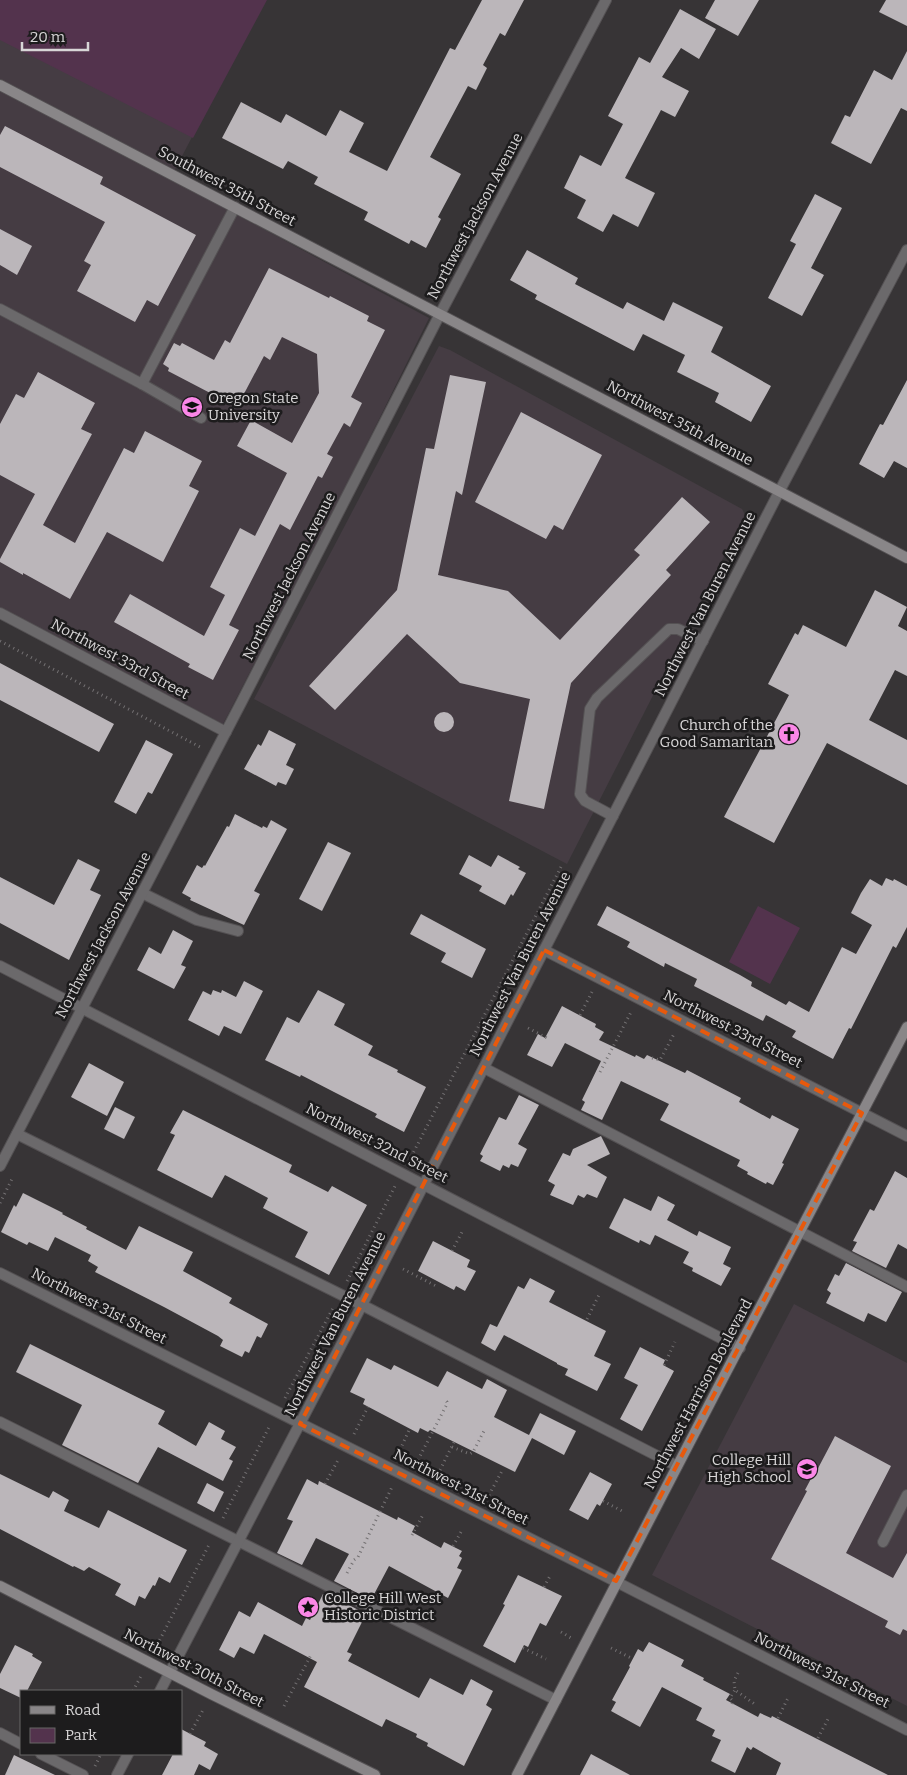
<svg xmlns="http://www.w3.org/2000/svg" width="907" height="1775" font-family="Bitter,serif">
  <style>
    .built { fill: #453c43 }
    .green { fill: #53334d }
    .building { fill: #bbb6ba }
    .lines { fill: none; stroke-linecap: round; stroke-linejoin: round }
    .lane-casing { stroke: #545153; stroke-width: 12 }
    .street-casing { stroke: #545153; stroke-width: 12 }
    .secondary-casing { stroke: #545153; stroke-width: 12 }
    .path { stroke: #747173; stroke-width: 3; stroke-dasharray: 1 4; stroke-linecap: butt }
    .lane { stroke: #6b696b; stroke-width: 10 }
    .street { stroke: #6b696b; stroke-width: 10 }
    .secondary { stroke: #898688; stroke-width: 10 }
    .marked { fill: none; stroke: #e8590c; stroke-width: 4; stroke-dasharray: 10 6; stroke-linejoin: round }
    .labels { text-anchor: middle; dominant-baseline: central; stroke-width: 5; stroke-linejoin: round; paint-order: stroke }
    .street-label { font-size: 15px; fill: #d8d6d7; stroke: #1d1c1d }
    .poi-label { font-size: 15px; fill: #d8d6d7; stroke: #1d1c1d; text-anchor: start }
  </style>
  <rect width="100%" height="100%" fill="#373436"/>
  <g class="built">
    <polygon points="0,0 264,0 170,179 429,318 341,496 223,724 0,607"/>
    <polygon points="439,346 450,350 742,509 745,515 567,864 254,699"/>
    <polygon points="794,1304 907,1363 907,1706 652,1575"/>
  </g>
  <g class="green">
    <polygon points="0,0 267,0 193,138 0,40"/>
    <polygon points="758,906 800,928 770,984 729,962"/>
  </g>
  <g class="building">
    <polygon points="482,0 524,0 505,36 500,33 483,65 487,68 476,90 468,86 430,157 461,174 438,217 441,219 426,248 411,240 409,244 364,220 368,212 314,184 318,177 288,161 283,169 222,138 241,102 281,123 286,114 326,136 340,110 364,123 349,152 387,171 450,48 455,50"/>
    <polygon points="715,0 759,0 738,36 705,18"/>
    <polygon points="886,0 907,0 907,26 879,12"/>
    <polygon points="680,9 716,29 699,59 681,48 662,77 689,91 675,117 661,110 625,178 655,193 638,227 613,214 603,232 577,218 586,200 564,188 580,155 601,166 623,124 608,116 639,57 650,63"/>
    <polygon points="907,51 907,111 901,108 871,164 831,143 845,115 850,117 874,70 892,80"/>
    <polygon points="5,126 103,177 100,184 196,235 158,306 147,300 135,322 77,291 91,265 84,261 105,222 0,167 0,135"/>
    <polygon points="815,194 842,208 811,268 824,275 802,316 768,298 796,244 790,241"/>
    <polygon points="0,229 32,246 17,275 0,265"/>
    <polygon points="527,250 578,278 575,284 623,309 627,302 664,321 673,302 723,327 711,352 771,386 751,422 715,402 719,393 677,372 685,355 643,334 634,351 535,299 537,295 510,280"/>
    <polygon points="269,268 329,298 330,296 369,316 367,321 385,330 351,397 362,403 350,427 344,423 327,454 333,457 322,478 318,476 290,530 280,524 229,625 239,630 213,680 188,667 190,664 114,622 130,594 204,636 225,595 210,587 240,528 255,536 287,473 237,446 251,420 292,443 319,393 317,354 282,337 270,360 264,356 237,407 168,371 169,368 163,364 174,343 180,346 182,343 214,360 225,340 230,343"/>
    <polygon points="38,372 95,403 81,429 92,434 43,525 75,543 124,448 134,453 145,431 202,461 189,486 199,491 163,562 107,532 70,599 23,573 23,575 0,562 0,559 35,494 0,475 0,424 16,394 24,398"/>
    <polygon points="450,375 486,382 462,495 456,491 438,575 508,591 560,640 640,555 634,550 682,497 710,522 666,570 671,575 571,683 544,809 509,801 530,699 460,683 407,634 335,710 309,686 397,590 426,448 434,449"/>
    <polygon points="907,380 907,468 894,461 884,478 859,464 880,424 883,425"/>
    <polygon points="521,412 602,455 563,530 554,525 546,539 475,502"/>
    <polygon points="875,590 907,607 898,626 907,631 907,676 895,670 869,720 907,740 907,785 827,743 774,843 724,817 789,695 768,684 795,633 798,635 803,625 846,647"/>
    <polygon points="0,663 114,724 99,752 0,700"/>
    <circle cx="444" cy="722" r="10"/>
    <polygon points="269,730 296,744 286,765 294,769 286,785 278,782 276,786 244,769 258,744 261,746"/>
    <polygon points="146,740 173,754 152,794 148,792 136,814 114,802"/>
    <polygon points="235,814 262,828 263,826 267,828 271,820 287,829 254,891 260,894 244,925 190,900 191,898 182,893 197,865 202,868 204,865 205,866 227,826 229,827"/>
    <polygon points="328,842 351,853 322,911 299,899"/>
    <polygon points="469,855 491,867 498,855 520,867 518,869 526,873 513,896 511,894 505,905 479,891 482,886 459,874"/>
    <polygon points="78,859 100,870 90,890 101,895 69,960 0,923 0,877 54,905"/>
    <polygon points="886,878 893,881 894,879 907,886 907,927 896,948 893,946 851,1029 849,1028 833,1059 792,1037 796,1031 766,1015 763,1021 694,986 697,979 665,963 664,967 627,947 630,942 597,925 607,906 740,975 752,982 751,986 786,1005 789,1001 809,1012 842,947 856,954 872,925 851,913 861,893 870,879 882,886"/>
    <polygon points="421,914 486,949 472,978 441,962 446,953 410,934"/>
    <polygon points="173,930 193,941 181,965 186,967 174,989 137,970 149,947 161,954"/>
    <polygon points="244,981 263,991 241,1034 224,1026 219,1036 188,1020 203,991 211,995 213,990 221,993 222,990 236,997"/>
    <polygon points="318,990 345,1004 334,1025 373,1046 368,1055 398,1070 397,1072 426,1087 404,1132 375,1117 377,1114 334,1092 301,1075 300,1077 265,1060 287,1017 299,1023"/>
    <polygon points="562,1006 596,1024 595,1027 604,1032 599,1040 635,1057 636,1055 644,1059 647,1055 685,1073 687,1070 741,1098 739,1102 770,1119 772,1115 799,1129 782,1163 784,1164 773,1185 767,1182 766,1184 747,1174 748,1172 737,1166 740,1160 660,1120 669,1104 621,1081 602,1120 581,1110 585,1102 582,1100 601,1061 565,1043 552,1067 527,1055 538,1034 545,1038"/>
    <polygon points="89,1063 124,1082 107,1116 71,1097"/>
    <polygon points="519,1095 539,1105 518,1144 527,1149 518,1167 511,1164 509,1168 503,1165 500,1171 480,1161 483,1156 480,1154 499,1117 506,1120"/>
    <polygon points="115,1107 135,1117 124,1139 104,1129"/>
    <polygon points="183,1110 292,1165 289,1172 328,1192 332,1186 367,1205 329,1275 295,1257 308,1232 263,1208 268,1198 225,1175 212,1198 157,1170 175,1135 170,1133"/>
    <polygon points="601,1136 610,1154 587,1165 607,1177 597,1198 587,1194 584,1198 578,1195 573,1205 550,1195 555,1185 548,1181 563,1153 570,1156 573,1149"/>
    <polygon points="895,1171 907,1178 907,1249 898,1244 886,1268 852,1251 857,1242 853,1241 870,1209 874,1211"/>
    <polygon points="23,1193 63,1213 62,1214 87,1227 86,1229 126,1250 139,1226 193,1252 183,1271 232,1298 229,1303 268,1324 261,1338 257,1336 249,1353 245,1351 242,1357 220,1346 223,1340 218,1336 164,1307 95,1272 98,1267 88,1261 91,1255 55,1237 48,1251 29,1242 27,1245 1,1232 14,1205 16,1207"/>
    <polygon points="658,1196 675,1205 667,1220 697,1236 699,1231 731,1247 723,1264 731,1268 721,1286 692,1271 693,1268 683,1263 689,1252 655,1235 650,1245 640,1240 639,1243 609,1228 624,1198 651,1211"/>
    <polygon points="433,1241 470,1260 467,1267 476,1271 465,1291 456,1286 454,1290 418,1271"/>
    <polygon points="846,1263 902,1292 886,1322 868,1313 864,1322 826,1303 831,1293 827,1290 835,1274 839,1276"/>
    <polygon points="530,1278 555,1291 549,1302 606,1331 594,1356 611,1364 597,1391 565,1375 568,1369 557,1364 557,1363 504,1335 495,1351 481,1343 490,1324 497,1327 518,1286 524,1289"/>
    <polygon points="30,1344 165,1411 158,1424 196,1446 209,1422 225,1431 221,1439 236,1447 229,1459 233,1461 223,1481 158,1447 138,1483 62,1445 82,1405 16,1372"/>
    <polygon points="640,1347 665,1360 663,1365 674,1371 642,1431 620,1419 638,1385 624,1378"/>
    <polygon points="367,1358 391,1370 394,1365 438,1387 447,1371 482,1389 487,1379 507,1390 494,1417 529,1435 540,1413 576,1431 564,1455 532,1438 515,1472 430,1430 428,1432 420,1428 418,1433 363,1404 365,1399 350,1392"/>
    <polygon points="835,1436 891,1466 846,1553 893,1578 907,1553 907,1631 903,1629 900,1635 885,1627 888,1621 771,1559 807,1491 805,1490 814,1473 815,1474"/>
    <polygon points="590,1472 612,1484 600,1506 597,1504 588,1520 569,1510"/>
    <polygon points="0,1474 49,1498 53,1491 69,1500 64,1511 99,1528 108,1510 187,1550 170,1583 159,1577 155,1586 153,1585 145,1599 139,1596 135,1606 115,1595 121,1584 89,1567 84,1571 74,1566 73,1567 0,1529"/>
    <polygon points="307,1479 318,1485 319,1481 397,1520 398,1517 415,1526 412,1532 441,1548 444,1542 462,1551 459,1556 462,1558 457,1568 462,1570 448,1598 389,1566 371,1600 334,1581 349,1554 316,1538 302,1565 277,1553 293,1521 287,1519"/>
    <polygon points="207,1483 224,1492 214,1512 197,1503"/>
    <polygon points="518,1575 562,1596 546,1626 540,1623 528,1647 524,1645 515,1663 483,1646 505,1605 503,1604"/>
    <polygon points="323,1594 327,1595 328,1594 366,1614 347,1652 352,1654 348,1661 419,1698 430,1678 463,1695 471,1679 493,1691 486,1705 492,1709 464,1766 427,1746 428,1743 416,1737 417,1734 386,1719 382,1727 304,1687 317,1662 264,1634 254,1654 240,1647 234,1658 219,1650 239,1611 250,1617 258,1602 302,1626 306,1618 310,1620"/>
    <polygon points="649,1642 684,1660 681,1666 704,1678 703,1680 730,1694 726,1700 758,1717 760,1713 771,1718 772,1716 888,1775 776,1775 781,1763 753,1747 751,1750 747,1747 735,1773 711,1761 721,1740 712,1736 715,1730 696,1720 702,1708 662,1687 640,1727 611,1711 616,1702 612,1700 630,1667 629,1666 638,1649 643,1652"/>
    <polygon points="15,1645 33,1654 32,1656 42,1662 27,1691 21,1691 21,1698 0,1688 0,1674"/>
    <polygon points="181,1729 206,1742 204,1746 218,1754 210,1770 199,1764 194,1775 162,1775 173,1754 181,1754"/>
    <polygon points="591,1754 630,1775 580,1775"/>
    <polygon points="14,1755 55,1775 5,1775"/>
  </g>
  <g class="lines">
    <g class="lane-casing">
      <g id="lane">
        <polyline points="142,384 235,207"/>
        <polyline points="613,816 585,801 580,794 590,709 597,698 669,629 678,629 703,641"/>
        <polyline points="142,893 197,920 238,931"/>
        <polyline points="484,1068 907,1287"/>
        <polyline points="17,1134 362,1305 677,1466"/>
        <polyline points="0,1422 556,1700"/>
        <polyline points="883,1542 907,1495"/>
        <polyline points="0,1733 21,1744"/>
        <polyline points="41,1754 83,1775"/>
      </g>
    </g>
    <g class="street-casing">
      <g id="street">
        <polyline points="0,309 142,384 201,418"/>
        <polyline points="0,613 226,732"/>
        <polyline points="544,950 907,1136"/>
        <polyline points="0,966 740,1348"/>
        <polyline points="0,1166 242,701 440,314 606,0"/>
        <polyline points="0,1273 593,1570 907,1730"/>
        <polyline points="160,1691 362,1305 779,492 907,250"/>
        <polyline points="117,1775 128,1754"/>
      </g>
    </g>
    <g class="secondary-casing">
      <g id="secondary">
        <polyline points="0,85 907,558"/>
        <polyline points="0,1586 211,1694 375,1775"/>
        <path d="M517,1775C645,1525 777,1276 907,1027"/>
      </g>
    </g>
    <g class="path">
      <polyline points="0,641 200,747"/>
      <polyline points="580,1015 592,992"/>
      <polyline points="528,1028 547,1038"/>
      <polyline points="652,1058 660,1060 674,1034"/>
      <polyline points="600,1072 631,1012"/>
      <polyline points="409,1161 562,865"/>
      <polyline points="0,1203 13,1177"/>
      <polyline points="452,1251 462,1232"/>
      <polyline points="403,1269 438,1287"/>
      <polyline points="347,1281 395,1186"/>
      <polyline points="587,1319 600,1293"/>
      <polyline points="664,1365 675,1342"/>
      <polyline points="285,1398 333,1308"/>
      <polyline points="354,1434 368,1407"/>
      <polyline points="452,1447 470,1454 473,1452 484,1431"/>
      <polyline points="400,1450 410,1428"/>
      <polyline points="418,1460 447,1404 447,1402 445,1400"/>
      <polyline points="440,1470 454,1442"/>
      <polyline points="325,1484 338,1460"/>
      <polyline points="489,1495 503,1469"/>
      <polyline points="603,1501 624,1512"/>
      <polyline points="223,1518 270,1425"/>
      <polyline points="412,1535 424,1513"/>
      <polyline points="453,1546 461,1532"/>
      <polyline points="347,1573 354,1560 358,1557 392,1487"/>
      <polyline points="544,1587 550,1576"/>
      <polyline points="561,1632 571,1638"/>
      <polyline points="523,1648 546,1659"/>
      <polyline points="611,1648 633,1659"/>
      <polyline points="155,1649 210,1543"/>
      <polyline points="738,1673 734,1681 735,1690 756,1705"/>
      <polyline points="133,1691 141,1676"/>
      <polyline points="732,1704 733,1701 730,1698 735,1690"/>
      <polyline points="284,1706 311,1655"/>
      <polyline points="778,1718 788,1698"/>
      <polyline points="190,1734 204,1708"/>
      <polyline points="818,1738 828,1719"/>
      <polyline points="95,1766 101,1754"/>
    </g>
    <use href="#lane" class="lane"/>
    <use href="#street" class="street"/>
    <use href="#secondary" class="secondary"/>
  </g>
  <path class="marked" d="M544,950L862,1113L616,1581L300,1424Z"/>
  <defs>
    <g id="university-disc" transform="scale(1.125)"><circle r="9.5" fill="#fa87e7" stroke="#1d1c1d"/><path d="M0-5L7-2L0 1L-7-2ZM-4 1L0 2.5L4 1V4Q0 6-4 4Z" fill="#111"/></g>
    <g id="church-disc" transform="scale(1.125)"><circle r="9.5" fill="#fa87e7" stroke="#1d1c1d"/><path d="M-1.2-6h2.4v3.5h3.3v2.4h-3.3V6h-2.4V-.1h-3.3v-2.4h3.3Z" fill="#111"/></g>
    <g id="school-disc" transform="scale(1.125)"><circle r="9.5" fill="#fa87e7" stroke="#1d1c1d"/><path d="M0-5L7-2L0 1L-7-2ZM-4 1L0 2.5L4 1V4Q0 6-4 4Z" fill="#111"/></g>
    <g id="sight-disc" transform="scale(1.125)"><circle r="9.5" fill="#fa87e7" stroke="#1d1c1d"/><path d="M0-6L1.8-2.2L6-1.7L2.9 1.2L3.7 5.4L0 3.3L-3.7 5.4L-2.9 1.2L-6-1.7L-1.8-2.2Z" fill="#111"/></g>
  </defs>
  <g fill-rule="evenodd">
    <use href="#university-disc" x="192" y="407"/>
    <use href="#church-disc" x="789" y="734"/>
    <use href="#school-disc" x="807" y="1469"/>
    <use href="#sight-disc" x="308" y="1607"/>
  </g>
  <g class="labels">
    <g class="street-label">
      <text transform="translate(227 186) rotate(28)">Southwest 35th Street</text>
      <text transform="translate(475 216) rotate(-62)">Northwest Jackson Avenue</text>
      <text transform="translate(680 423) rotate(28)">Northwest 35th Avenue</text>
      <text transform="translate(289 576) rotate(-63)">Northwest Jackson Avenue</text>
      <text transform="translate(705 604) rotate(-63)">Northwest Van Buren Avenue</text>
      <text transform="translate(120 659) rotate(28)">Northwest 33rd Street</text>
      <text transform="translate(103 935) rotate(-62)">Northwest Jackson Avenue</text>
      <text transform="translate(520 964) rotate(-63)">Northwest Van Buren Avenue</text>
      <text transform="translate(733 1029) rotate(27)">Northwest 33rd Street</text>
      <text transform="translate(377 1143) rotate(27)">Northwest 32nd Street</text>
      <text transform="translate(99 1306) rotate(27)">Northwest 31st Street</text>
      <text transform="translate(335 1324) rotate(-63)">Northwest Van Buren Avenue</text>
      <text transform="translate(698 1394) rotate(-62)">Northwest Harrison Boulevard</text>
      <text transform="translate(461 1487) rotate(27)">Northwest 31st Street</text>
      <text transform="translate(194 1668) rotate(27)">Northwest 30th Street</text>
      <text transform="translate(822 1670) rotate(27)">Northwest 31st Street</text>
    </g>
    <g class="poi-label">
      <text x="208" y="398">Oregon State<tspan x="208" dy="17">University</tspan></text>
      <text x="773" y="725" text-anchor="end">Church of the<tspan x="773" dy="17">Good Samaritan</tspan></text>
      <text x="791" y="1460" text-anchor="end">College Hill<tspan x="791" dy="17">High School</tspan></text>
      <text x="324" y="1598">College Hill West<tspan x="324" dy="17">Historic District</tspan></text>
    </g>
  </g>
  <rect x="20" y="1690" width="162" height="65" fill="#1d1c1d" stroke="#686667"/>
  <rect x="30" y="1706" width="25" height="8" fill="#898688" stroke="#686667"/>
  <text x="65" y="1715" font-size="15" fill="#d8d6d7">Road</text>
  <rect x="30" y="1728" width="25" height="15" fill="#53334d" stroke="#686667"/>
  <text x="65" y="1740" font-size="15" fill="#d8d6d7">Park</text>
  <path d="M22 42v8h66v-8" fill="none" stroke="#d8d6d7" stroke-width="2.5"/>
  <text x="30" y="42" font-size="15" fill="#d8d6d7" stroke="#1d1c1d" stroke-width="4" paint-order="stroke">20 m</text>
</svg>
